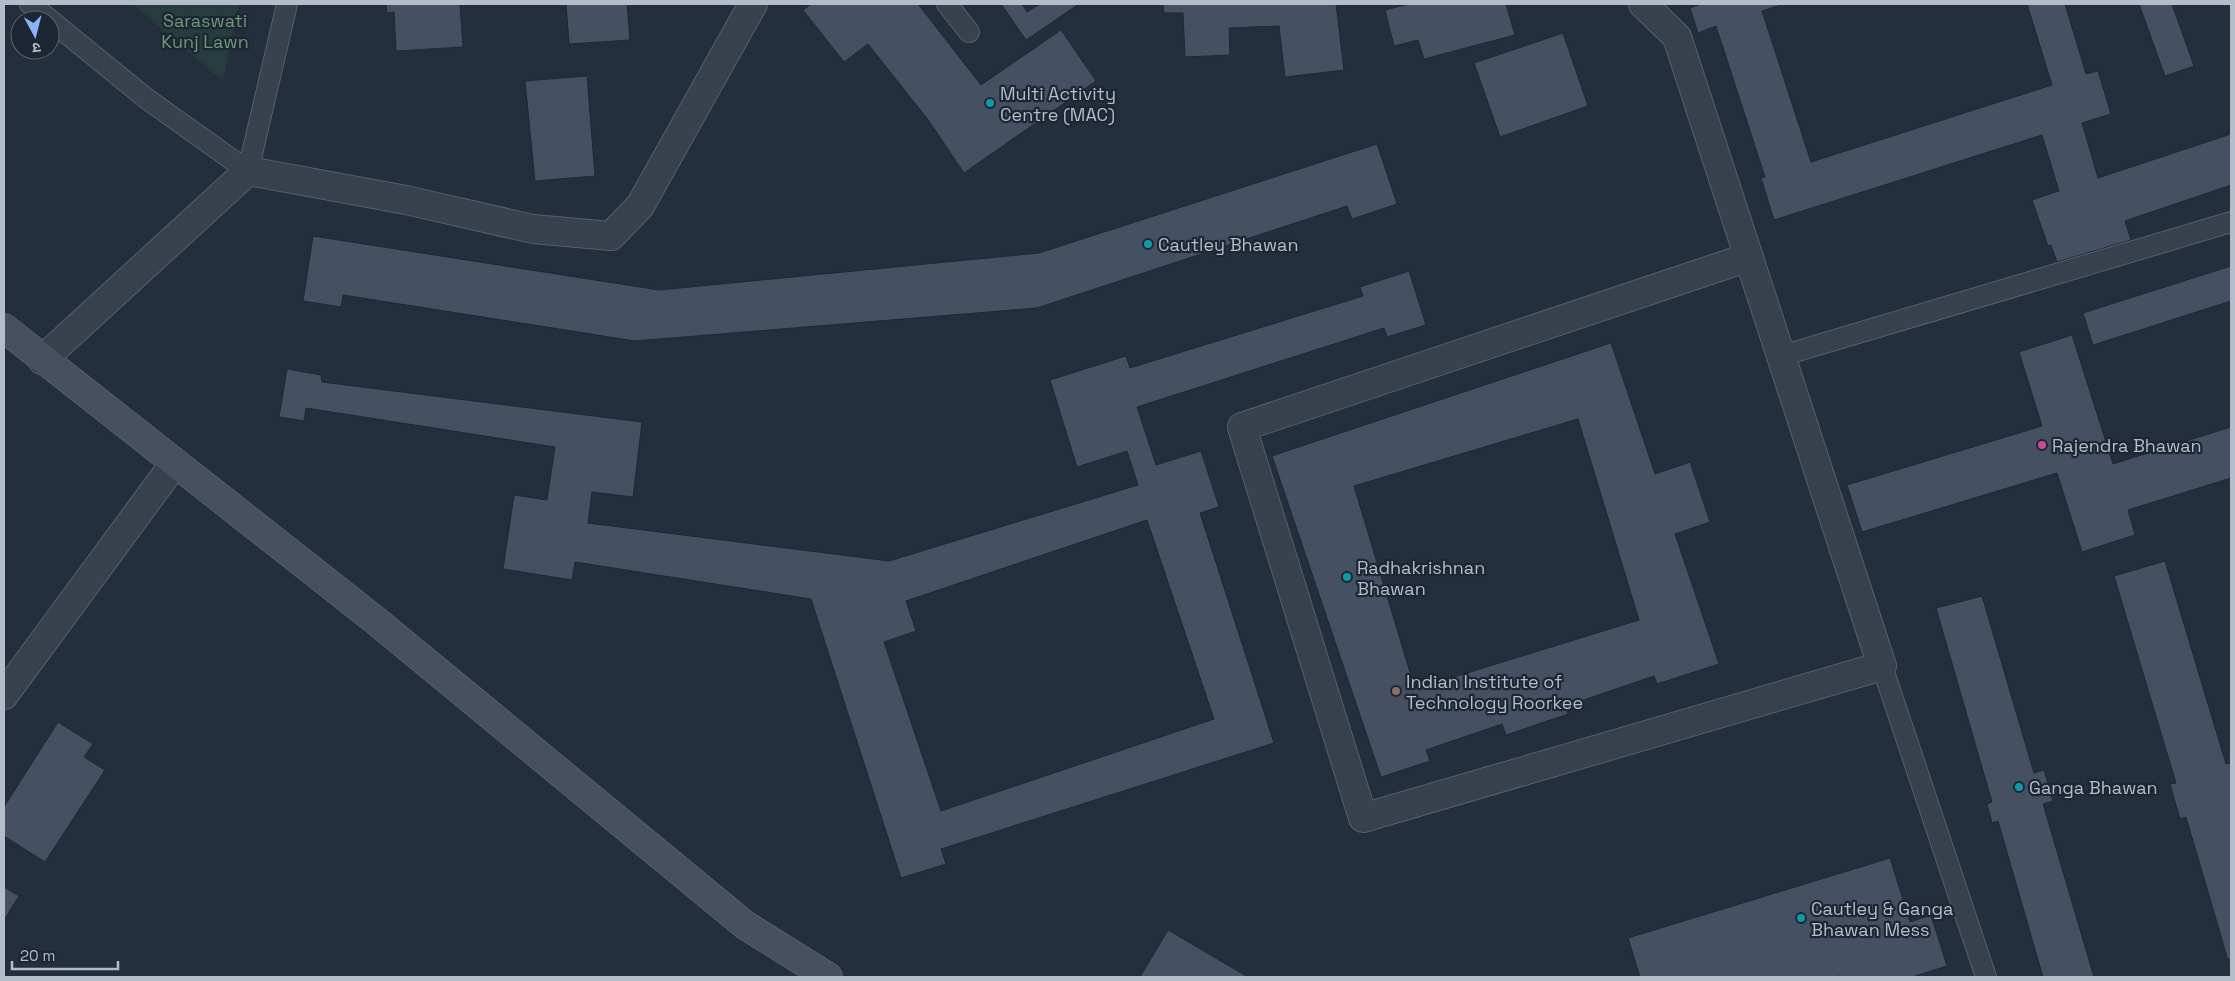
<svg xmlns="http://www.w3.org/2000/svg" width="2235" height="981" font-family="'Space Grotesk','Noto Sans Devanagari',sans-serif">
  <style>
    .green { fill: #263c3f }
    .building { fill: #455162; stroke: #1f2835; fill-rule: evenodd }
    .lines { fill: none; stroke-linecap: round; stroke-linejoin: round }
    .lane-casing { stroke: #565f6c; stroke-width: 22 }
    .street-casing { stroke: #565f6c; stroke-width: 30 }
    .secondary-casing { stroke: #565f6c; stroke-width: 30 }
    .lane { stroke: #38414e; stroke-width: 20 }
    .street { stroke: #38414e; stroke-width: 28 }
    .secondary { stroke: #465061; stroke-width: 28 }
    .culture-dot { fill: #0f9aa8; stroke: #1d2633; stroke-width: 2 }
    .hotel-dot { fill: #d1479c; stroke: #1d2633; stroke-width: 2 }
    .education-dot { fill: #8d6e63; stroke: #1d2633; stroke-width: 2 }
    .labels { text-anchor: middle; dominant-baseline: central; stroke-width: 4.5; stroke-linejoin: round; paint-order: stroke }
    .park-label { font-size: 18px; fill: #6b9a76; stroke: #1d2633 }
    .poi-label { font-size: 18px; fill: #b4bcc9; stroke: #1d2633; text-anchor: start }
  </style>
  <rect width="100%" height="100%" fill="#242f3e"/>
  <polygon class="green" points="133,4 239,4 223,81"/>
  <g class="building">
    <polygon points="386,4 460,4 463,47 396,51 394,12 387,13"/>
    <polygon points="566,4 627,4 630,40 569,44"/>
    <polygon points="811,4 918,4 981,85 1061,30 1096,81 964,173 929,121 868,44 844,62 803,10"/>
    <polygon points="1001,4 1022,4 1027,12 1040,4 1079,4 1026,40"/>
    <polygon points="1163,4 1336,4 1344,70 1285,77 1279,26 1229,28 1230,55 1185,57 1183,13 1164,13"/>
    <polygon points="1409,4 1506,4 1515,35 1424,59 1418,40 1394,46 1385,10"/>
    <polygon points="1701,4 1784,4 1762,11 1811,162 2052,85 2027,4 2065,4 2086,74 2098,71 2111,114 2082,123 2098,178 2231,134 2231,185 2125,221 2131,240 2057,262 2051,245 2048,246 2032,200 2059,191 2042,135 1774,220 1761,178 1765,177 1716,26 1698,33 1690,8"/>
    <polygon points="2139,4 2172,4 2194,66 2165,76"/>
    <polygon points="1563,33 1588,106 1500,137 1474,63"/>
    <polygon points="587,76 595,176 535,181 525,81"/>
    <polygon points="1377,144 1397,204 1352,219 1347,206 1037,308 635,341 343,295 341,307 303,301 313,236 659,290 1039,253"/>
    <polygon points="2231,266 2231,301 2093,345 2083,313"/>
    <path d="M1409,271L1426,325L1387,337L1384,328L1137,407L1156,465L1201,451L1219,507L1200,513L1274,743L941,849L946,864L901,878L811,599L575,562L572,580L503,569L514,495L547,500L555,447L306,408L304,421L279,417L287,369L321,375L322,382L642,422L633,497L592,492L588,523L889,561L1138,485L1127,451L1077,467L1050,380L1126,356L1130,368L1363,296L1360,287ZM1147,520L1214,719L941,811L884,642L916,631L906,601Z"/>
    <polygon points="2072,335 2113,464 2231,427 2231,478 2128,510 2135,535 2082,552 2057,473 1862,532 1847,485 2042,426 2019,352"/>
    <path d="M1611,343L1655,474L1690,462L1710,522L1675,534L1719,664L1657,684L1654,676L1566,706L1568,714L1506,735L1502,724L1426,750L1430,761L1381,777L1272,456ZM1578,419L1639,620L1415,689L1354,486Z"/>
    <polygon points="2165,561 2226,764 2231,763 2231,959 2228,960 2186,817 2180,819 2170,784 2176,783 2114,576"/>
    <polygon points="1982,596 2034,773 2044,770 2053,801 2043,804 2094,977 2043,977 1998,821 1992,823 1987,804 1992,802 1936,608"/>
    <polygon points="58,722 93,744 84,757 105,770 45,862 4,836 4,807"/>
    <polygon points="1890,858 1910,922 1931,915 1947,966 1912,977 1839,977 1839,976 1833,977 1640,977 1628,938"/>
    <polygon points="4,887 19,896 4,920"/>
    <polygon points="1168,930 1248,977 1140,977"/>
  </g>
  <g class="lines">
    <g class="lane-casing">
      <g id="lane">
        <polyline points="30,4 50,20"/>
        <polyline points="947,4 969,32"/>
        <polyline points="50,20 147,99 248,171 287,4"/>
        <polyline points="1781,356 2231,222"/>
        <polyline points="1882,666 1986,977"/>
      </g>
    </g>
    <g class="street-casing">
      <g id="street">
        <polyline points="1643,4 1677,37 1882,666 1363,818 1242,427 1749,257"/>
        <polyline points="42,360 248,171 406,200 533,229 611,236 640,206 753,4"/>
        <polyline points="4,695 174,464"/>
      </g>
    </g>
    <g class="secondary-casing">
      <polyline id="secondary" points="4,328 375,620 745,925 828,977"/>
    </g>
    <use href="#lane" class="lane"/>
    <use href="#street" class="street"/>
    <use href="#secondary" class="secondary"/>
  </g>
  <g class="culture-dot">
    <circle cx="990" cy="103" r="5"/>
    <circle cx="1148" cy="244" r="5"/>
    <circle cx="1347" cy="577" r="5"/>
    <circle cx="2019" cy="787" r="5"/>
    <circle cx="1801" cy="918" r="5"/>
  </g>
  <circle class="hotel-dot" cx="2042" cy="445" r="5"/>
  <circle class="education-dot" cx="1396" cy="691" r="5"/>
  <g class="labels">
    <g class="park-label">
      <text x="205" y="20">Saraswati<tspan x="205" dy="21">Kunj Lawn</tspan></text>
    </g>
    <g class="poi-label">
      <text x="1000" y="93">Multi Activity<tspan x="1000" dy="21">Centre (MAC)</tspan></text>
      <text x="1158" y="244">Cautley Bhawan</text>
      <text x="2052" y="445">Rajendra Bhawan</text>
      <text x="1357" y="567">Radhakrishnan<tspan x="1357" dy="21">Bhawan</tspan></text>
      <text x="1406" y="681">Indian Institute of<tspan x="1406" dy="21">Technology Roorkee</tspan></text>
      <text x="2029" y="787">Ganga Bhawan</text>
      <text x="1811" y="908">Cautley &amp; Ganga<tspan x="1811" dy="21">Bhawan Mess</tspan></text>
    </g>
  </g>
  <rect width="2235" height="981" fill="none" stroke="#b4bcc9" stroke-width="10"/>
  <g transform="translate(35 35) rotate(173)"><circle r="24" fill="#1d2633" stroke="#59626f"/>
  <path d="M0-4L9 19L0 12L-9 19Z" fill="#8ab4f8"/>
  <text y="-8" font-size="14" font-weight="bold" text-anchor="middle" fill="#b4bcc9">उ</text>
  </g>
  <path d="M12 961v8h106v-8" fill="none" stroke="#b4bcc9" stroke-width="2.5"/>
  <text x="20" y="961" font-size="15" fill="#b4bcc9" stroke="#1d2633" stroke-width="4" paint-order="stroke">20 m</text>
</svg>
